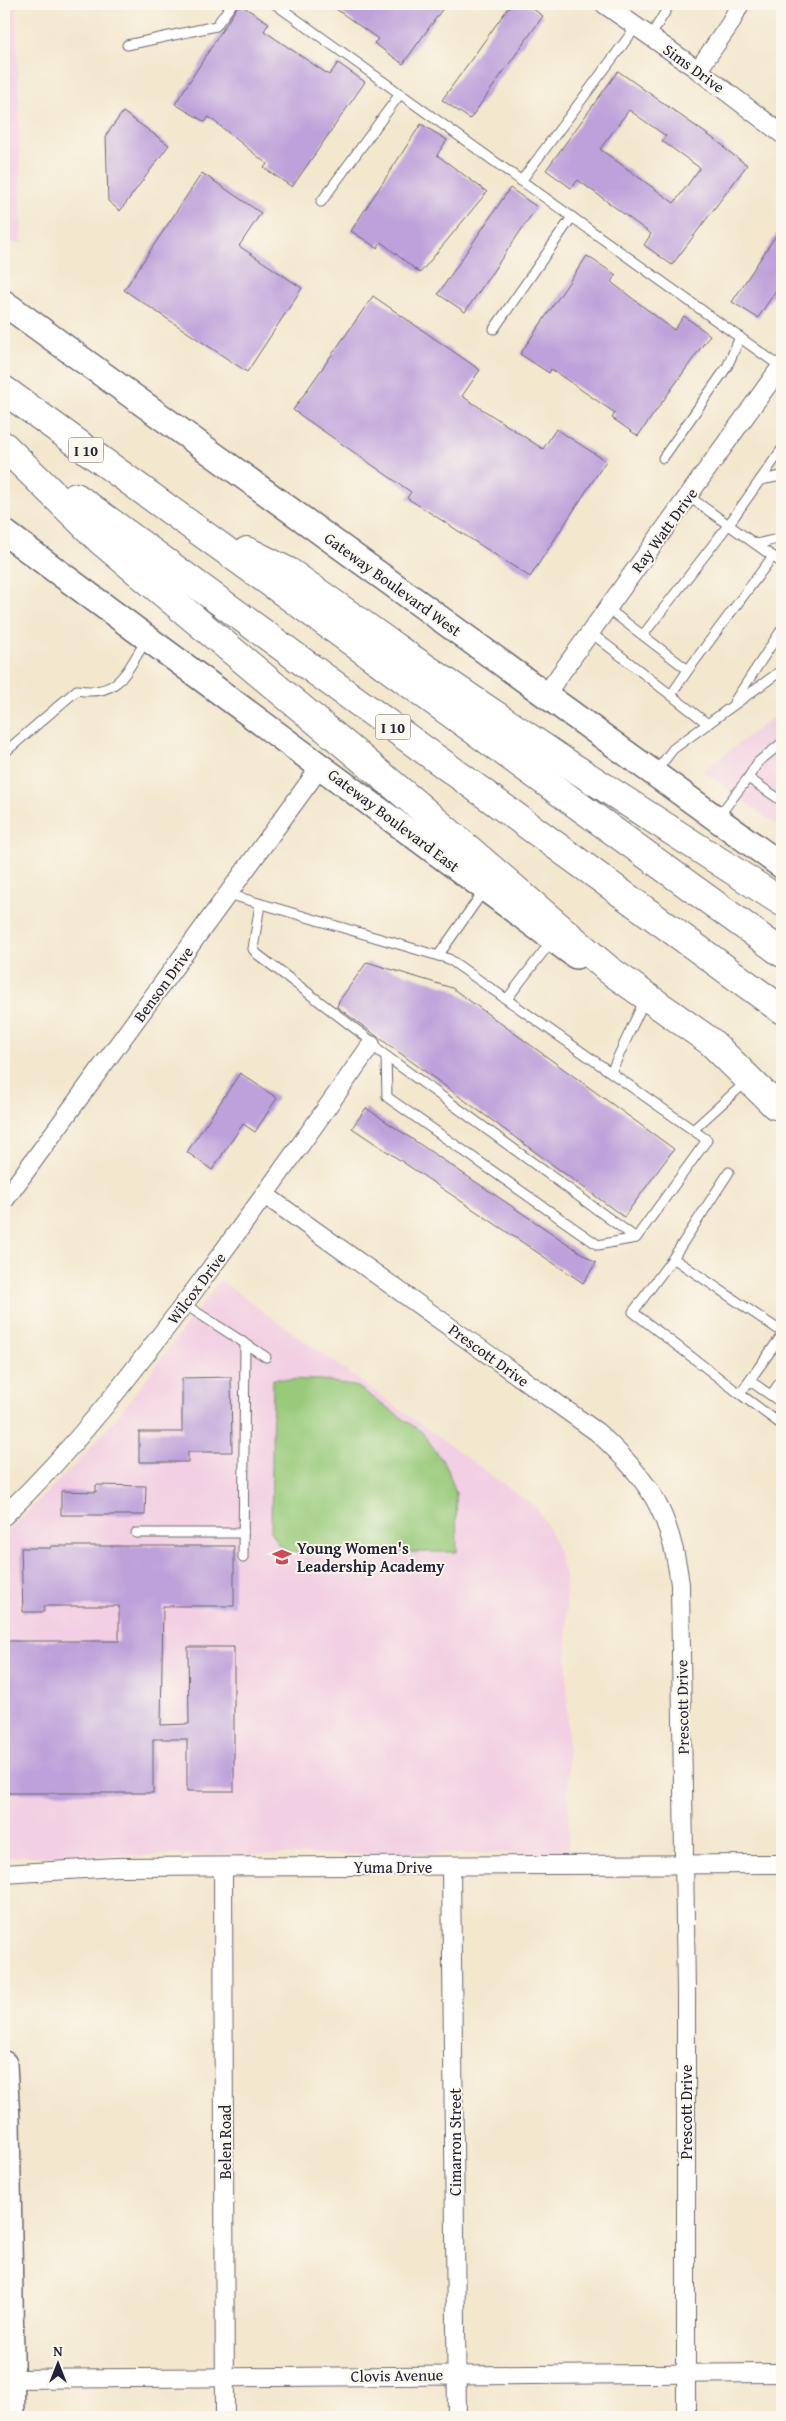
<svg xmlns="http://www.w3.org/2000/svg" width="786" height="2421" font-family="'Gentium Book Plus',serif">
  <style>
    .built { fill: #f2cfe2 }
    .green { fill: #98ca7a; stroke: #5d765a }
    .building { fill: #bea0da; fill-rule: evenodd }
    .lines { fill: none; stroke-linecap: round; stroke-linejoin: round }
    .lane-casing { stroke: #6b676e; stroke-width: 11 }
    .street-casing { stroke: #6b676e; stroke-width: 20 }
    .secondary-casing { stroke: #6b676e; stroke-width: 28 }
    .highway-casing { stroke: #6b676e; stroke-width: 30 }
    .lane { stroke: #fff; stroke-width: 9 }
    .street { stroke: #fff; stroke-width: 18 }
    .secondary { stroke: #fff; stroke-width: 25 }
    .highway { stroke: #fff; stroke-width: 28 }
    .labels { text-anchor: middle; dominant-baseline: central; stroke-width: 4; stroke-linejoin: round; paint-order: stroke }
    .shield { fill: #fbf7ec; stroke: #636270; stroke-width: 1 }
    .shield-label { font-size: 15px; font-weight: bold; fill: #22223b }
    .street-label { font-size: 16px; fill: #22223b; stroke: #fbf7ec }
    .poi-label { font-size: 16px; font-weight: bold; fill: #22223b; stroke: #fbf7ec; text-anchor: start }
  </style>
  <rect width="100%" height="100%" fill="#fbf7ec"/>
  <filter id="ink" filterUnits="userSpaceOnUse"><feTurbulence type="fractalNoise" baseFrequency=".02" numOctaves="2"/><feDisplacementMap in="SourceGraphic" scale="10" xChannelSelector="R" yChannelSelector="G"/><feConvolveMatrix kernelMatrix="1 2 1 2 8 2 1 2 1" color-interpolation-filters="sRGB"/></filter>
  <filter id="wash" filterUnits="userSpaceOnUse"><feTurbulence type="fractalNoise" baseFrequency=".0096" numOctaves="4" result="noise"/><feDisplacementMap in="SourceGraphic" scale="20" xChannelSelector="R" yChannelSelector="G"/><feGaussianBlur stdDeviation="1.12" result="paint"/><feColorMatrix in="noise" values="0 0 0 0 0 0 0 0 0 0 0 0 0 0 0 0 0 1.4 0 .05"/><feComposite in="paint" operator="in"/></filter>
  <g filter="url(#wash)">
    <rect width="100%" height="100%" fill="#f3e7ce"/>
    <g class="built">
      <polygon points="4,4 16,4 22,243 4,243"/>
      <polygon points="782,710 782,829 703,771"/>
      <polygon points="220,1280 537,1508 553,1537 566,1578 569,1853 23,1856 4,1858 4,1534 78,1462 121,1412"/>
    </g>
    <polygon class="green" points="273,1379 322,1380 358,1387 422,1432 447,1467 456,1494 457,1552 288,1552 278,1544 271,1532"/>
    <g id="blocks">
      <g class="building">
        <polygon points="239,4 269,23 264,31 329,75 338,63 365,82 292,187 264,168 267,164 209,117 205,122 175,104"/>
        <polygon points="329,4 446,4 403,64 374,43 378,39"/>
        <polygon points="511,4 526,4 543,16 470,119 442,100"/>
        <path d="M618,71L725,147L724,148L747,165L672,265L644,245L651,234L578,180L571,188L546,170ZM629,110L666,136L662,141L700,168L674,203L600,149Z"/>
        <polygon points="123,112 169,145 120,211 108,201 106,135"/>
        <polygon points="421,124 447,140 437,155 487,192 420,273 381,242 377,248 351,231"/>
        <polygon points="202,173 261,213 239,246 302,288 247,372 124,290"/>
        <polygon points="510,188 537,207 465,312 438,294"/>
        <polygon points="782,226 782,281 758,318 732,302"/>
        <polygon points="587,256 616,275 611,282 674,330 684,316 710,335 638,436 612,418 615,413 551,369 549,373 520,354"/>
        <polygon points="373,296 480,370 462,396 543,449 556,429 606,461 530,577 407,498 411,492 293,410"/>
        <polygon points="367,962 452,988 674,1149 624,1217 337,1007 339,1001"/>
        <polygon points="240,1073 277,1098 255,1132 243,1124 212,1170 187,1152"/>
        <polygon points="366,1108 596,1263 583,1283 352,1128"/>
        <polygon points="231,1377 232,1452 188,1452 188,1462 139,1462 139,1432 182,1432 182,1378"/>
        <polygon points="96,1485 146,1486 145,1515 61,1515 61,1491 96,1492"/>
        <polygon points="51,1546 234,1546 234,1606 163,1606 161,1725 189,1724 188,1647 234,1647 234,1791 187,1791 187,1739 153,1739 153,1793 4,1793 4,1641 119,1641 119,1606 44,1606 44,1612 23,1612 21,1548 51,1548"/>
      </g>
    </g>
  </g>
  <g filter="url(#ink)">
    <use href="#blocks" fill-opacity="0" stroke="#6b676e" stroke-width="1"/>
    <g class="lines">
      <g class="lane-casing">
        <g id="lane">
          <polyline points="275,4 781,367"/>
          <polyline points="650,37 670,4"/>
          <polyline points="127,45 216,26 232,4"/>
          <polyline points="521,181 636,27"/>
          <polyline points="321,202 400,94"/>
          <polyline points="494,329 572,217"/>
          <polyline points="663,458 727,367 740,337"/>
          <polyline points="760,480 782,476"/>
          <polyline points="688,496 782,563"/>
          <polyline points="756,544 782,538"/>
          <polyline points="607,608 688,670 773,556"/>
          <polyline points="590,632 708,724"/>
          <polyline points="643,635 729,524 782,449"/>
          <polyline points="671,695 688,670"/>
          <polyline points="734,702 782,629"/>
          <path d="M4,753L77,690C120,697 125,672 146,641"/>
          <polyline points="655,773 673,749 782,670"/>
          <polyline points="748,778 758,762 782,743"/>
          <polyline points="718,817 748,778 782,801"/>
          <polyline points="228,894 449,959 693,1130 747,1081"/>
          <polyline points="260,904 253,949 257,954 370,1040 371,1045 636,1238 707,1140 693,1130"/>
          <polyline points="438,956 485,889"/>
          <polyline points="507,999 553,939"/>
          <polyline points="386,1056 387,1097 598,1245 636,1238"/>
          <polyline points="611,1072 645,999"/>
          <polyline points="729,1172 673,1258 633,1312 740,1394 782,1335"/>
          <polyline points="673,1258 782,1332"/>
          <polyline points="184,1304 266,1357"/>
          <polyline points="750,1381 782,1403"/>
          <polyline points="740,1394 782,1425"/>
          <polyline points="771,1395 782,1379"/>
          <polyline points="136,1533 243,1533"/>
          <polyline points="243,1558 245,1344"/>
        </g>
      </g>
      <g class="street-casing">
        <g id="street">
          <polyline points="604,4 698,70 782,134"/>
          <polyline points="698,70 730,24 740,4"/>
          <polyline points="546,694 782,365"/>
          <path d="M265,1195L597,1432C649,1479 671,1513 680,1584L686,1991V2417"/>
          <polyline points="4,1201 321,766"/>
          <path d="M4,1516C78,1445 133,1372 194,1291C254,1210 313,1128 371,1045"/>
          <polyline points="223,1867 225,2417"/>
          <polyline points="451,1867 457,2417"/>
          <polyline points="4,1874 116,1867 782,1864"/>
          <polyline points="12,2379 782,2373"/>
        </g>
      </g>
      <g class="secondary-casing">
        <g id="secondary">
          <polyline points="4,303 782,866"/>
          <polyline points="4,532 576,956"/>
          <polyline points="4,2064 7,2121 12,2417"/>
        </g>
      </g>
      <g class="highway-casing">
        <g id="highway">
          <polyline points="4,390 782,953"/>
          <polyline points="4,446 101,541 416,804 609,970 711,1042 775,1105"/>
          <polyline points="76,497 782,1010"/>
          <polyline points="247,551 289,572 396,648 565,762 782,902"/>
        </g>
      </g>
      <use href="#lane" class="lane"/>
      <use href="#street" class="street"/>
      <use href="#secondary" class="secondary"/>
      <use href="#highway" class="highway"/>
    </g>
  </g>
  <defs>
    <g id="school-bare" transform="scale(1.5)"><path d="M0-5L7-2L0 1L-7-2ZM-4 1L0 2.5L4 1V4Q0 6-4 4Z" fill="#d1495b" stroke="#fbf7ec" stroke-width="2.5" paint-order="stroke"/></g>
  </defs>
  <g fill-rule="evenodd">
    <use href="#school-bare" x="282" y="1557"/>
  </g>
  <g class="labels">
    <g class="shield">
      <rect x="68.5" y="437.5" width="35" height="25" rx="4"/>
      <rect x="375.5" y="714.5" width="35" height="25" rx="4"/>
    </g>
    <g class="shield-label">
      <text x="86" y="450">I 10</text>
      <text x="393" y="727">I 10</text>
    </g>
    <g class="street-label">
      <text transform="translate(694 68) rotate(36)">Sims Drive</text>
      <text transform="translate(664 530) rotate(-54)">Ray Watt Drive</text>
      <text transform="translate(393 584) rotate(36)">Gateway Boulevard West</text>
      <text transform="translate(394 820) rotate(37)">Gateway Boulevard East</text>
      <text transform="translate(163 984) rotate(-54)">Benson Drive</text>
      <text transform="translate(196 1288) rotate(-53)">Wilcox Drive</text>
      <text transform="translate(489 1355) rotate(36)">Prescott Drive</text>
      <text transform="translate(682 1707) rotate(-91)">Prescott Drive</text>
      <text x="393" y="1867">Yuma Drive</text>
      <text transform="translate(686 2112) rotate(-90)">Prescott Drive</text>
      <text transform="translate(225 2142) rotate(-90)">Belen Road</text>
      <text transform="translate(455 2142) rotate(-90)">Cimarron Street</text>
      <text transform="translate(397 2375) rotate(-1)">Clovis Avenue</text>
    </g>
    <g class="poi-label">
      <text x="297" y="1548">Young Women's<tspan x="297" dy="18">Leadership Academy</tspan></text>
    </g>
  </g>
  <rect width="786" height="2421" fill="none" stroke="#fbf7ec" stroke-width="20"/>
  <g transform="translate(58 2364)" stroke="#fbf7ec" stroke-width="4" paint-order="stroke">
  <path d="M0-4L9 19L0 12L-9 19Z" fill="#22223b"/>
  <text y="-8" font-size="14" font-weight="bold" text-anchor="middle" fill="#22223b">N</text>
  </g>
</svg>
